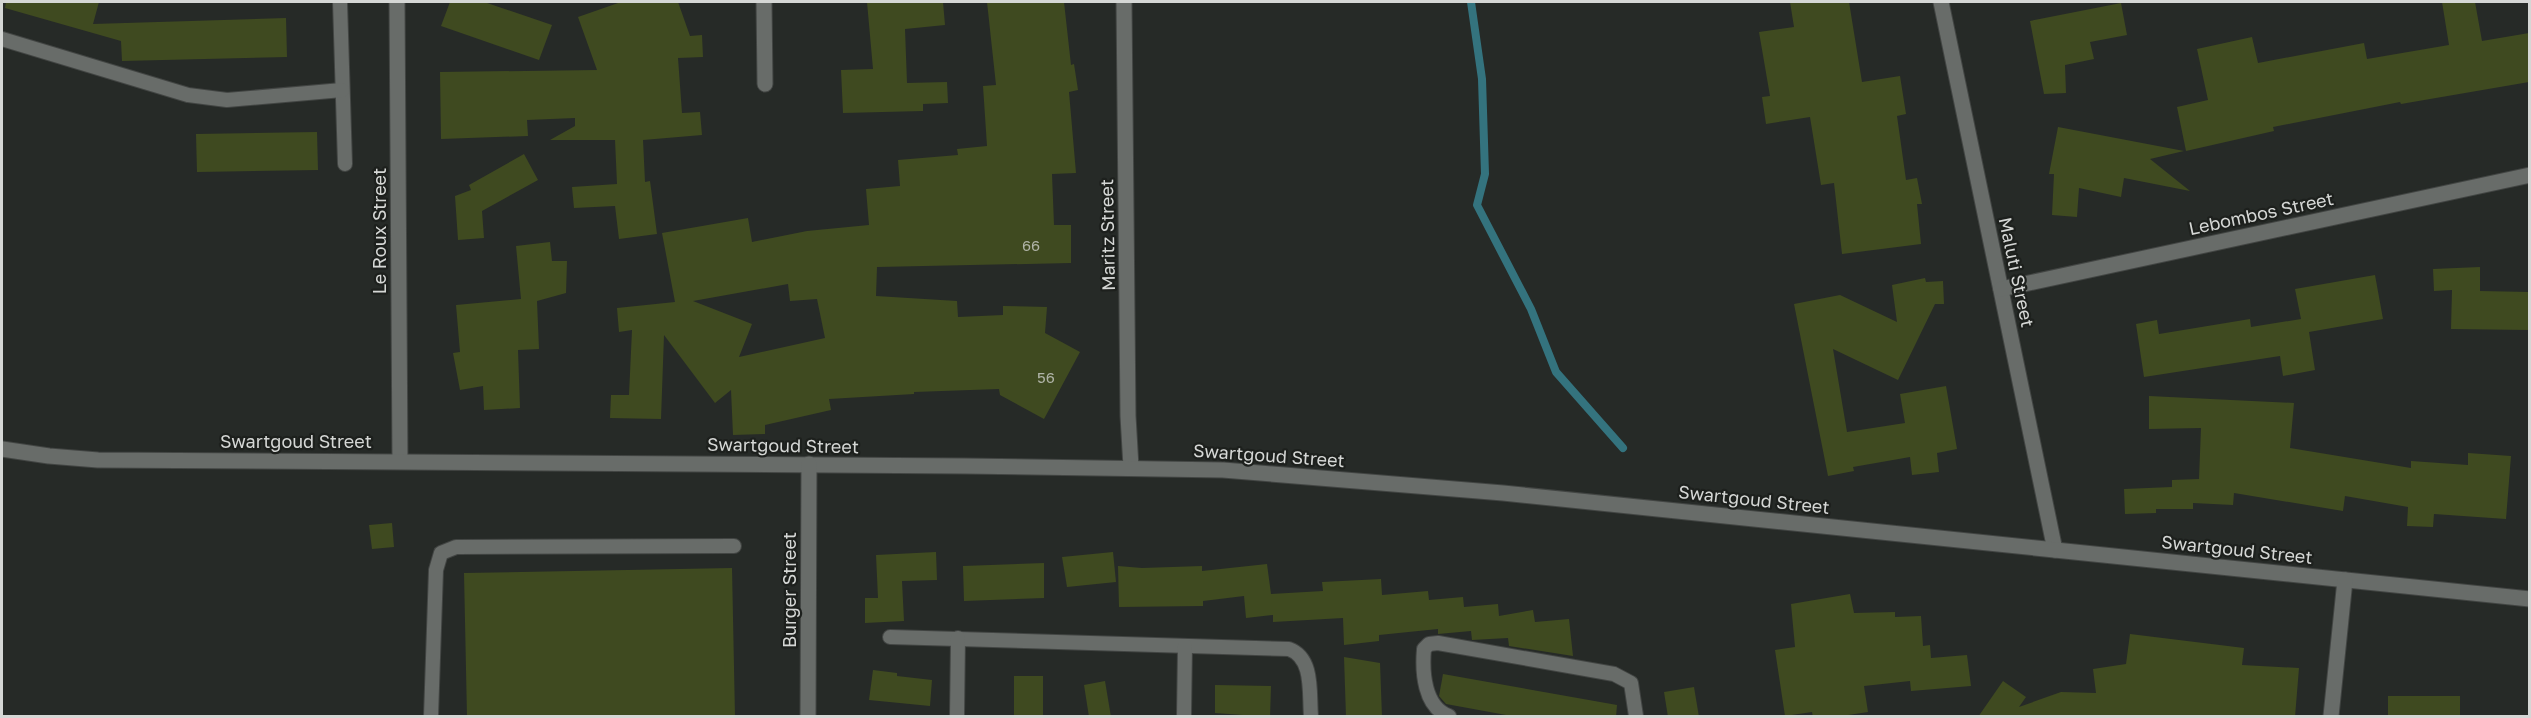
<svg xmlns="http://www.w3.org/2000/svg" width="2531" height="718" font-family="'Golos Text',sans-serif">
  <style>
    .lines { fill: none; stroke-linecap: round; stroke-linejoin: round }
    .stream { stroke: #34737e; stroke-width: 8 }
    .building { fill: #3f4a20; fill-rule: evenodd }
    .service-casing { stroke: #424543; stroke-width: 16 }
    .minor-casing { stroke: #424543; stroke-width: 17 }
    .service { stroke: #686c69; stroke-width: 14 }
    .minor { stroke: #686c69; stroke-width: 15 }
    .labels { text-anchor: middle; dominant-baseline: central; stroke-width: 4.5; stroke-linejoin: round; paint-order: stroke }
    .number-label { font-size: 15px; fill: #b0b4a8 }
    .street-label { font-size: 18px; fill: #d5d7d5; stroke: #1d201d }
  </style>
  <rect width="100%" height="100%" fill="#262a27"/>
  <g class="lines">
    <polyline class="stream" points="1471,2 1482,79 1485,174 1477,205 1531,309 1556,372 1623,448"/>
  </g>
  <g class="building">
    <polygon points="6,2 99,2 93,24 286,18 287,57 122,61 121,41 5,8"/>
    <polygon points="450,2 484,2 552,25 539,60 441,26"/>
    <polygon points="621,2 678,2 690,36 702,35 703,57 678,58 682,113 700,112 702,135 643,140 645,182 650,181 657,234 619,239 615,206 574,208 572,187 617,184 615,140 550,140 575,126 575,118 527,120 528,136 441,139 440,72 597,70 578,17"/>
    <polygon points="867,2 943,2 945,25 905,29 907,83 947,82 948,103 923,104 923,111 843,113 841,70 873,69"/>
    <path d="M987,2H1064L1071,65L1074,64L1078,90L1069,92L1076,173L1052,174L1054,225H1071V263L877,267L876,296L957,301L958,317L1003,315V306L1047,307L1045,333L1080,352L1044,419L1000,395L999,389L914,392V394L829,399L831,410L765,425V434L733,435L731,390L715,403L664,335L661,419L610,418L611,395H629L632,330L619,332L617,308L675,302L662,233L748,218L752,242L807,231L869,225L866,189L900,186L898,160L958,155L957,149L987,146L983,86L996,85ZM788,284L790,301L817,299L825,338L739,357L752,324L693,301Z"/>
    <polygon points="1790,2 1849,2 1862,82 1900,76 1906,114 1897,116 1906,180 1917,178 1922,204 1917,204 1921,244 1842,254 1834,183 1821,185 1810,117 1766,124 1762,97 1770,96 1759,32 1794,27"/>
    <polygon points="2442,2 2475,2 2482,41 2529,33 2529,82 2401,104 2400,102 2273,127 2274,131 2186,151 2177,107 2208,100 2197,49 2252,37 2258,63 2364,43 2367,59 2449,45"/>
    <polygon points="2121,3 2127,35 2090,42 2094,59 2065,65 2066,93 2044,94 2030,21"/>
    <polygon points="2058,127 2184,151 2150,159 2190,191 2124,178 2121,197 2079,188 2077,217 2052,215 2054,174 2049,174"/>
    <polygon points="317,132 318,170 197,172 196,134"/>
    <polygon points="524,154 538,180 482,211 484,238 458,240 455,196 471,190 469,185"/>
    <polygon points="550,242 552,261 567,261 566,293 537,301 539,349 518,350 520,408 484,410 483,386 460,390 453,353 460,352 456,305 521,299 516,246"/>
    <polygon points="2480,267 2480,291 2529,292 2529,330 2451,329 2452,290 2434,291 2433,269"/>
    <polygon points="2375,275 2383,319 2309,332 2315,370 2283,376 2280,356 2144,377 2136,324 2157,320 2159,334 2250,319 2251,327 2301,319 2295,289"/>
    <polygon points="1925,278 1926,282 1943,281 1944,304 1935,304 1898,380 1833,349 1847,432 1905,423 1900,394 1946,386 1957,449 1937,453 1939,472 1912,475 1910,457 1853,467 1854,471 1828,476 1794,304 1840,295 1897,322 1892,285"/>
    <polygon points="2149,396 2294,403 2290,448 2411,468 2411,461 2468,465 2468,453 2511,456 2506,519 2434,514 2433,527 2407,526 2408,507 2345,496 2343,511 2234,493 2233,505 2193,503 2193,509 2156,509 2156,513 2125,514 2124,489 2172,487 2172,480 2199,479 2201,428 2149,429"/>
    <polygon points="392,523 394,547 372,549 369,525"/>
    <polygon points="936,552 937,580 902,581 904,621 865,623 865,598 878,598 876,555"/>
    <polygon points="1113,552 1116,582 1067,587 1062,557"/>
    <polygon points="1044,563 1044,598 964,601 963,566"/>
    <polygon points="1267,564 1271,594 1323,591 1322,582 1381,579 1382,595 1428,591 1429,600 1463,597 1464,607 1498,604 1499,616 1533,610 1535,622 1569,619 1573,656 1509,646 1508,638 1472,640 1471,631 1438,634 1438,629 1379,635 1379,641 1344,645 1343,618 1273,622 1273,615 1246,618 1244,596 1203,601 1203,606 1119,607 1118,566 1142,568 1202,566 1202,571"/>
    <polygon points="732,568 735,717 467,717 464,573"/>
    <polygon points="1850,594 1854,613 1895,612 1895,617 1921,616 1923,646 1930,645 1931,658 1967,655 1971,686 1911,691 1910,681 1864,686 1868,712 1835,717 1813,717 1812,712 1785,716 1775,650 1795,647 1791,604"/>
    <polygon points="2130,634 2244,648 2242,665 2299,668 2295,717 1978,717 2003,681 2026,697 2019,707 2061,692 2096,693 2093,669 2126,664"/>
    <polygon points="1344,657 1380,663 1382,717 1346,717"/>
    <polygon points="873,670 897,673 897,676 932,680 930,706 869,700"/>
    <polygon points="1443,674 1617,705 1616,717 1517,717 1446,704 1439,696"/>
    <rect x="1014" y="676" width="29" height="41"/>
    <polygon points="1105,681 1111,717 1089,717 1084,685"/>
    <polygon points="1215,685 1271,686 1270,717 1215,713"/>
    <polygon points="1694,687 1699,717 1668,717 1664,692"/>
    <rect x="2388" y="696" width="72" height="21"/>
  </g>
  <g class="lines">
    <g class="service-casing">
      <g id="service">
        <polyline points="340,2 345,164"/>
        <polyline points="2,39 188,95 227,100 342,90"/>
        <path d="M890,637L1289,649C1314,658 1309,693 1311,716"/>
        <polyline points="431,716 436,570 441,553 456,547 734,546"/>
        <polyline points="957,716 958,638"/>
        <polyline points="1184,716 1185,646"/>
        <path d="M1449,716C1424,707 1422,672 1424,649L1429,644L1438,643L1614,674L1631,683L1636,716"/>
      </g>
    </g>
    <g class="minor-casing">
      <g id="minor">
        <polyline points="397,2 400,461"/>
        <polyline points="764,2 765,84"/>
        <polyline points="1124,2 1128,416 1131,467"/>
        <polyline points="1941,2 2055,550"/>
        <polyline points="2001,289 2530,175"/>
        <polyline points="2,449 49,456 98,460 964,466 1223,470 1503,493 2530,599"/>
        <polyline points="808,716 809,464"/>
        <polyline points="2331,716 2345,580"/>
      </g>
    </g>
    <use href="#service" class="service"/>
    <use href="#minor" class="minor"/>
  </g>
  <g class="labels">
    <g class="number-label">
      <text x="1031" y="245">66</text>
      <text x="1046" y="377">56</text>
    </g>
    <g class="street-label">
      <text transform="translate(2261 213) rotate(-12)">Lebombos Street</text>
      <text transform="translate(379 231) rotate(-90)">Le Roux Street</text>
      <text transform="translate(1107 235) rotate(-91)">Maritz Street</text>
      <text transform="translate(2017 272) rotate(78)">Maluti Street</text>
      <text x="296" y="441">Swartgoud Street</text>
      <text transform="translate(783 445) rotate(1)">Swartgoud Street</text>
      <text transform="translate(1269 455) rotate(4)">Swartgoud Street</text>
      <text transform="translate(1754 499) rotate(6)">Swartgoud Street</text>
      <text transform="translate(2237 549) rotate(6)">Swartgoud Street</text>
      <text transform="translate(789 590) rotate(-90)">Burger Street</text>
    </g>
  </g>
  <rect width="2531" height="718" fill="none" stroke="#d5d7d5" stroke-width="6"/>
</svg>
